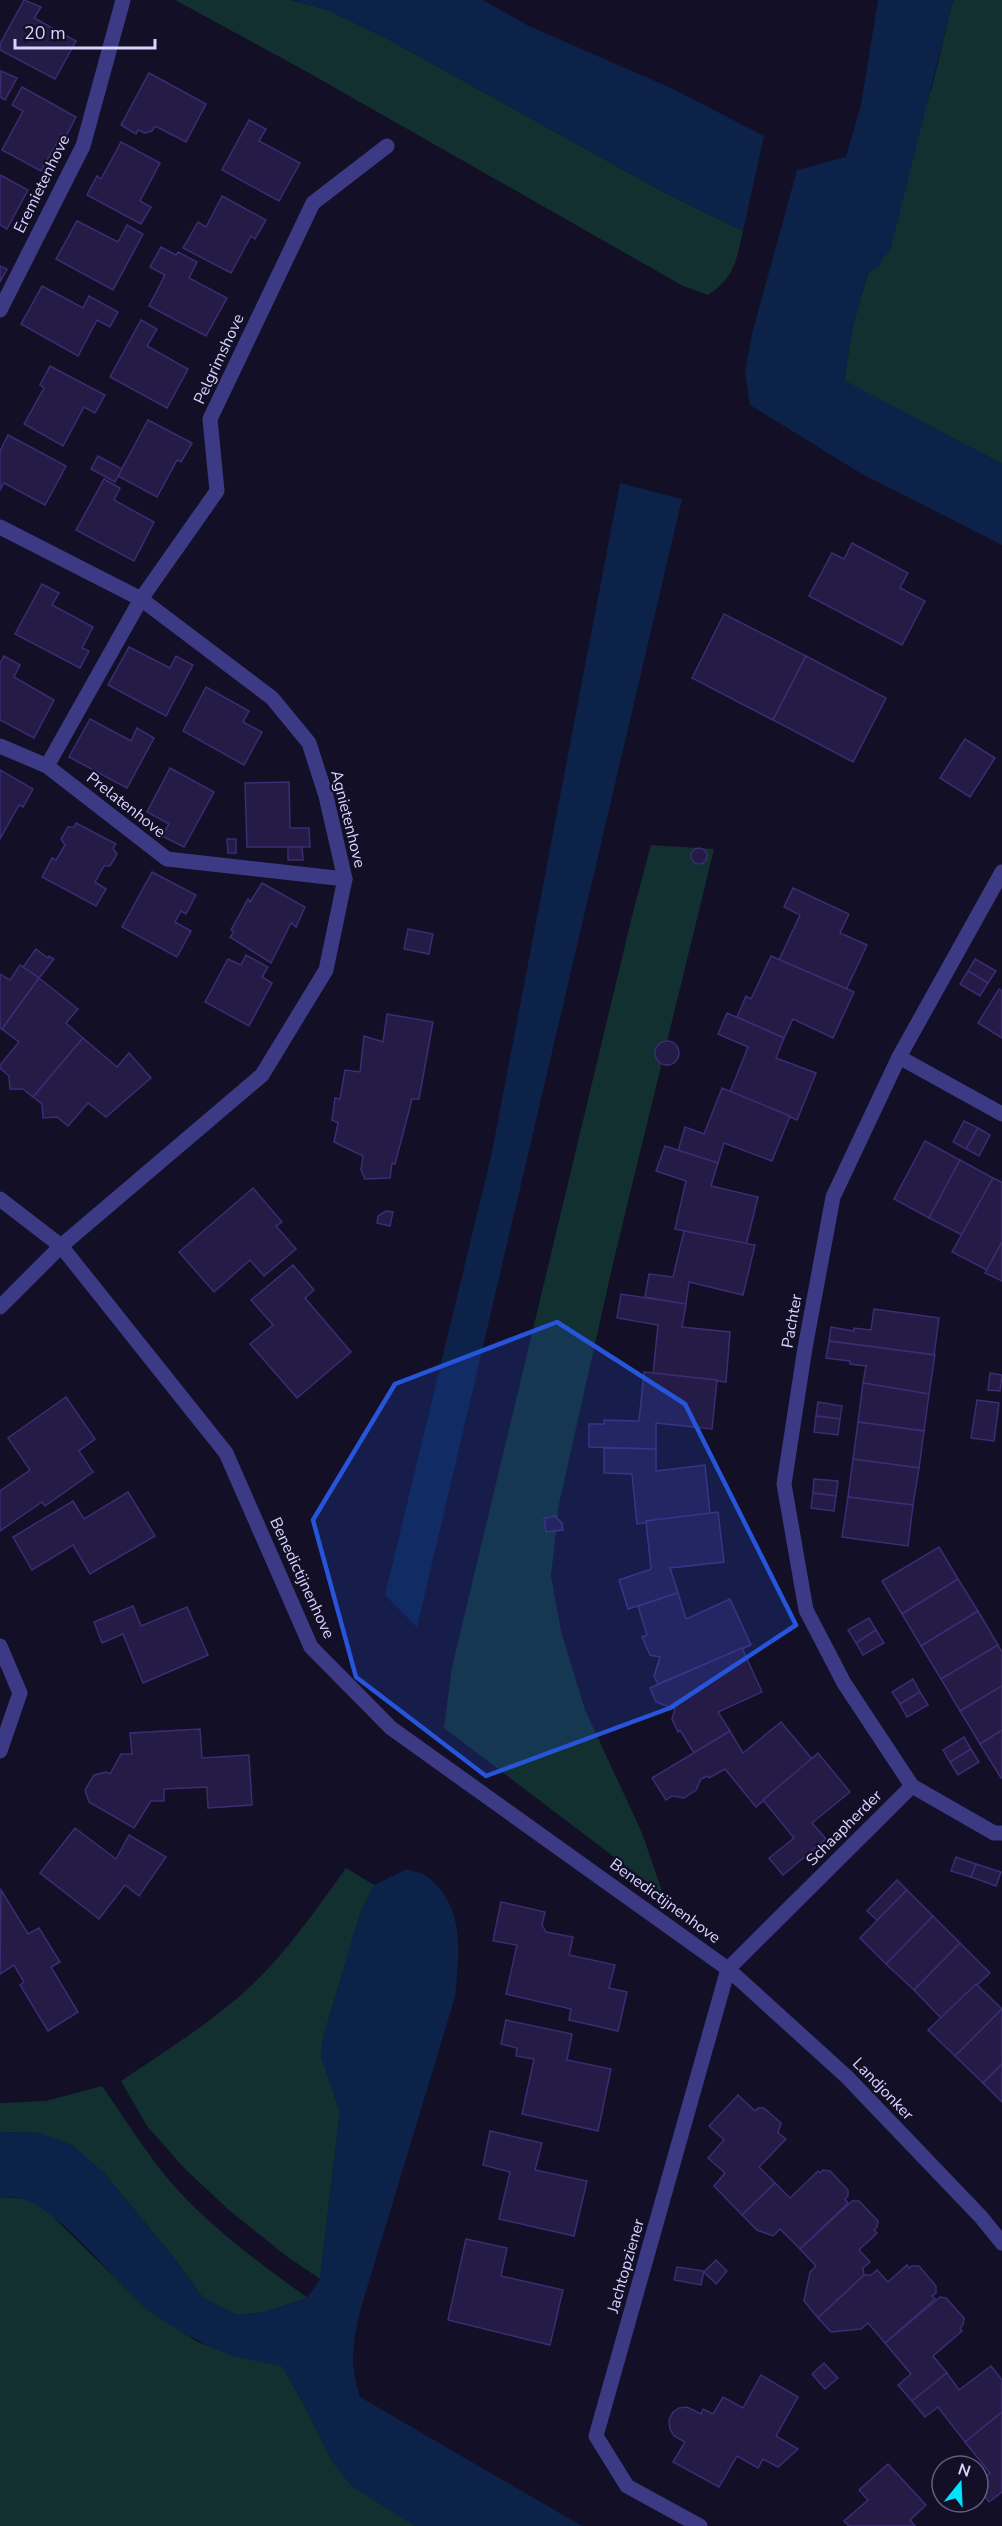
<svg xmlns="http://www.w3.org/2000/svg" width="1002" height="2526" font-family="'Nunito Sans',sans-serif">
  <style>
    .green { fill: #12302f }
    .water { fill: #0c2248 }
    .building { fill: #241b47; stroke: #3b2d73; stroke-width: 1.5 }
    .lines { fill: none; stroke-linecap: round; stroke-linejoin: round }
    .pedestrian { stroke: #3d3a85; stroke-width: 15 }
    .minor { stroke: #3d3a85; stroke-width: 15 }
    .tertiary { stroke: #3d3a85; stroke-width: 15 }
    .marked { fill: #2655da; fill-opacity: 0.2; stroke: #2655da; stroke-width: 4.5; stroke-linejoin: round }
    .labels { text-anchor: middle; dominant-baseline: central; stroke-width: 4.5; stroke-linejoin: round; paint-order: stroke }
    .street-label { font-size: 16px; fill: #d9d4ff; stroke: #130f26 }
  </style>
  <rect width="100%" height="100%" fill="#130f26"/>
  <g class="green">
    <path d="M175,0H291L328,10L386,38L667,194L743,231C736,261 735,277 708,295L683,286L302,69Z"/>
    <polygon points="953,0 1002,0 1002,464 844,381 853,325 868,273 932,87"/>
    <polygon points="651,845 714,849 615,1255 559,1504 551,1576 561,1631 585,1710 642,1833 663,1894 444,1728 452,1667 633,912"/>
    <path d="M346,1868L374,1885L361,1911L323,2038L321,2056L340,2112L320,2279L285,2255L230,2211L185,2169L147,2126L121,2081C161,2054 204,2027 241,1995C282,1959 314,1913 346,1868Z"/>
    <path d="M102,2086C124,2117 144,2150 168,2179C206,2224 260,2264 308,2298L264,2312L237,2315L203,2298L174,2258L103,2172L39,2133L0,2132V2103L46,2101Z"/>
    <polygon points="4,2197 29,2199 49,2213 149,2311 198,2342 230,2354 282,2366 302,2401 332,2461 352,2486 416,2526 0,2526 0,2199"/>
  </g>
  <g class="water">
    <polygon points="291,0 483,0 529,26 673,89 764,136 743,231 667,194 386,38 328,10"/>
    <polygon points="878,0 953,0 891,248 877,268 868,273 853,325 844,380 1002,464 1002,545 862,474 750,405 745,372 752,334 797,170 846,157 861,105"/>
    <polygon points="620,483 682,499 417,1627 385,1595 492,1152"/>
    <path d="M407,1869C414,1872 424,1873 429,1878C466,1908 459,1955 455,1997L360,2311C353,2345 349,2363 360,2397L582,2526H416L411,2524L352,2486L332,2461L302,2401L282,2366C264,2362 245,2360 228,2354C201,2344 176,2329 152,2313C118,2290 43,2180 0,2199V2132L39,2133L71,2144L103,2172L174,2258L203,2298L237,2315L264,2312L307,2298L320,2279L340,2112L321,2056L323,2038L361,1911L374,1885Z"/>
  </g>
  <g class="building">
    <polygon points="24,0 41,7 34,18 76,41 55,79 0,50 0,44"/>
    <polygon points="1,71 17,78 5,100 0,97"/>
    <polygon points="149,73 206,104 186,142 155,126 152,131 145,133 138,130 136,134 121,125"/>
    <polygon points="22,87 76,117 66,136 62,134 41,171 2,150 23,111 12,105"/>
    <polygon points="249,120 266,129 259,141 300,163 279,201 222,170"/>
    <polygon points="121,142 160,163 140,201 151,207 141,224 87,195 97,176 101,179"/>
    <polygon points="0,175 28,190 7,229 0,225"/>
    <polygon points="222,196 266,220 255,239 251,236 231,273 183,248 198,222 206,227"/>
    <polygon points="77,221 118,242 127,225 143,234 113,290 56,259"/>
    <polygon points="161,247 176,255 178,252 197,262 189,278 227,298 206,336 149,306 165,275 150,267"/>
    <polygon points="0,266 7,269 0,282"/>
    <polygon points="42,286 83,308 89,296 118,312 110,327 97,320 78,356 21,324"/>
    <polygon points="141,320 157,329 147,346 188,369 167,408 110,377"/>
    <polygon points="50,366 105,395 95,413 84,407 63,446 24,424 44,388 40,385"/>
    <polygon points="148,420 192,443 181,462 177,460 157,497 118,476"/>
    <polygon points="8,435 66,466 45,505 4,483 0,490 0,451"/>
    <polygon points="98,456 122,469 115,482 91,469"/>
    <polygon points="104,479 120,488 114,500 154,522 134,561 76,530"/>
    <polygon points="852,543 908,573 900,588 925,601 902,645 809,596 832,553 844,559"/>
    <polygon points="42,584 59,593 52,605 93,627 82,648 89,651 80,668 15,634"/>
    <polygon points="724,614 806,656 773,720 692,678"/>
    <polygon points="129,647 170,668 176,656 193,665 166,716 108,685"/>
    <polygon points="4,656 20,665 14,677 54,700 34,738 0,720 0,663"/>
    <polygon points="806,656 886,698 853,762 773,720"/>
    <polygon points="206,687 249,711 243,722 262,732 244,765 183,731"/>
    <polygon points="90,719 131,741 137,728 154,738 127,788 69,757"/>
    <polygon points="965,739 995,758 970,797 940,778"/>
    <polygon points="170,768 214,792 184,847 162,836 169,824 147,812"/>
    <polygon points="0,770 33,789 23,807 19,805 0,839"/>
    <polygon points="289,782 290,828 309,828 310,847 247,847 245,783"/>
    <polygon points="76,823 116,844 113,848 117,854 110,866 104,866 95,882 106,889 96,906 42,877 52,858 56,860 65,845 61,839 68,827 74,827"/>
    <polygon points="227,839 236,839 236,853 228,853"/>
    <polygon points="288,847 302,847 303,860 288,860"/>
    <circle cx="699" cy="856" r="8"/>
    <polygon points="152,872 196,895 186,914 181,911 175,922 191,931 177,957 122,927"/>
    <polygon points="262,883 305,907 296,927 291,923 271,963 230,937 234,932 231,930 248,899 250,902"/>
    <polygon points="793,888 849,914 840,933 867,945 846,990 779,960 800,915 784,907"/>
    <polygon points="408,929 433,934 429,954 404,949"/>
    <polygon points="36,949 48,958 49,956 54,959 39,978 23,967"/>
    <polygon points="246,955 268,967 262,977 272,983 249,1026 205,1002 228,959 241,965"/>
    <polygon points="771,956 854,992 833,1038 793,1019 784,1038 737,1017 746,996 751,999"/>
    <polygon points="975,959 996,971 988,983 968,971"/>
    <polygon points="20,965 39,978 2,1029 0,1028 0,974 10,980"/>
    <polygon points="968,971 988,983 980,996 960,984"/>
    <polygon points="39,978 78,1009 66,1023 83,1038 33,1097 23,1089 10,1089 9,1076 0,1068 0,1065 19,1042 2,1029"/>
    <polygon points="999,989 1002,991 1002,1038 978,1023"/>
    <polygon points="727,1013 784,1038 776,1058 816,1073 797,1120 730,1092 748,1047 718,1034"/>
    <polygon points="387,1014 433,1022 419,1099 412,1099 395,1164 392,1163 390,1178 365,1179 361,1170 363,1156 334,1142 338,1123 332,1120 335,1098 340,1099 345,1070 360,1072 364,1036 383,1042"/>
    <polygon points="83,1038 117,1067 129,1053 151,1078 106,1117 88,1103 68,1126 57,1117 43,1118 42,1104 33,1097"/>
    <circle cx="667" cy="1053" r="12"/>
    <polygon points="722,1088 790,1116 772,1161 724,1143 718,1163 678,1151 685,1127 704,1134"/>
    <polygon points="964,1121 978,1128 966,1149 953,1142"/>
    <polygon points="978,1128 990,1135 979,1156 966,1149"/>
    <polygon points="925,1141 960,1160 929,1218 894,1199"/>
    <polygon points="665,1146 718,1163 711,1186 758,1197 746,1245 675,1229 686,1181 656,1171"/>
    <polygon points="960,1160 993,1178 962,1235 929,1218"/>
    <polygon points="993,1178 1002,1182 1002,1242 987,1270 952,1252"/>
    <polygon points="253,1188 282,1222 276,1226 296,1249 264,1276 250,1260 214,1292 179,1252"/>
    <polygon points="386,1211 393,1212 390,1226 377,1223 378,1216"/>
    <polygon points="684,1231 755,1245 743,1295 689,1282 686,1304 645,1297 649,1274 673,1277"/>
    <polygon points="1002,1242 1002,1281 985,1273"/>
    <polygon points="293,1265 314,1290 305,1298 351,1352 297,1398 250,1344 273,1325 251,1300"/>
    <polygon points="621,1294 686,1304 682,1327 730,1332 726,1382 653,1374 658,1325 617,1318"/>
    <polygon points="874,1309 939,1318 934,1355 829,1341 831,1327 854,1331 854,1328 871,1330"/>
    <polygon points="829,1341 935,1355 929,1394 863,1383 866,1366 850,1364 850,1361 826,1358"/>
    <polygon points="644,1372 717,1380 712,1429 656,1423 656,1449 589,1447 589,1424 604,1424 604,1420 639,1421"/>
    <polygon points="990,1373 1002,1375 1000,1391 988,1390"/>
    <polygon points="863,1383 929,1394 924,1431 858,1422"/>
    <polygon points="66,1397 95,1439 79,1451 93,1472 45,1506 42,1502 0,1531 0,1491 30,1470 8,1438"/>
    <polygon points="977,1400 999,1403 994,1441 971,1438"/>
    <polygon points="818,1402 842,1406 840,1419 816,1416"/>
    <polygon points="816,1416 840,1419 838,1435 814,1432"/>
    <polygon points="858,1422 924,1431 919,1468 853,1459"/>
    <polygon points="604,1448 656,1449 656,1471 705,1465 710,1514 637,1524 632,1474 604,1473"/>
    <polygon points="853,1459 919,1468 913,1505 848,1497"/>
    <polygon points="814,1479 838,1481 836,1496 813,1493"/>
    <polygon points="128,1492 155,1536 90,1574 73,1545 32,1570 13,1537 73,1501 84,1519"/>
    <polygon points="813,1493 836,1496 834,1511 811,1508"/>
    <polygon points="848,1497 913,1505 908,1546 842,1537"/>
    <polygon points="718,1512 724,1562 670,1568 678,1593 628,1609 619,1580 651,1569 646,1521"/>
    <polygon points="555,1516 562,1523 563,1530 546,1532 544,1518"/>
    <polygon points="939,1547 958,1579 902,1614 882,1581"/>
    <polygon points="958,1579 978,1611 921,1646 902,1614"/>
    <polygon points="678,1593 686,1619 730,1599 751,1645 658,1684 654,1676 660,1657 650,1655 642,1637 647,1635 638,1606"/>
    <polygon points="133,1606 141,1626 187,1607 208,1655 143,1683 123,1634 102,1643 94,1622"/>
    <polygon points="978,1611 998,1645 941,1679 921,1646"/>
    <polygon points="869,1618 876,1630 856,1643 848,1630"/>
    <polygon points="876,1630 884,1643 863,1655 856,1643"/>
    <polygon points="998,1645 1002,1652 1002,1686 960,1711 941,1679"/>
    <polygon points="742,1648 762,1692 718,1712 730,1731 694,1753 680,1730 678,1732 672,1719 675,1709 656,1702 650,1688"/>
    <polygon points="913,1679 920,1692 900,1704 892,1692"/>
    <polygon points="1002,1686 1002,1730 980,1744 960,1711"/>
    <polygon points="920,1692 928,1705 907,1717 900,1704"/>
    <polygon points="781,1722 812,1759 756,1807 725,1769 709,1778 707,1776 701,1779 696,1790 684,1798 672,1796 666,1800 652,1778 730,1731 743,1753"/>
    <polygon points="200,1729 202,1758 249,1755 252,1805 208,1808 207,1787 164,1789 164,1801 151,1801 134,1828 89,1802 85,1790 94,1775 106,1772 110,1774 121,1754 132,1754 130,1733"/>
    <polygon points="1002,1730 1002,1778 1001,1778 980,1744"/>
    <polygon points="964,1737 971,1749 950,1762 943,1750"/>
    <polygon points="971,1749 979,1762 958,1775 950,1762"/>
    <polygon points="818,1753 850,1792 812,1823 826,1839 783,1875 769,1858 794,1838 763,1800"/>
    <polygon points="75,1828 116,1859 129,1835 166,1857 139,1896 125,1885 99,1919 40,1873"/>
    <polygon points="956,1857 976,1864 971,1877 951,1871"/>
    <polygon points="976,1864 1001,1872 996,1886 971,1877"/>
    <polygon points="897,1880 907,1890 877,1920 867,1911"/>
    <polygon points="1,1890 28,1934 39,1928 60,1962 51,1967 78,2012 48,2031 20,1985 24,1982 14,1965 0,1974"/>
    <polygon points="907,1890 933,1916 886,1964 860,1938"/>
    <polygon points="501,1902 545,1912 542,1925 546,1932 573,1937 569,1955 615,1965 609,1988 627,1992 618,2031 569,2020 571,2009 506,1994 517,1945 493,1941"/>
    <polygon points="933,1916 960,1943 914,1990 886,1964"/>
    <polygon points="960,1943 990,1973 941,2018 914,1990"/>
    <polygon points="976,1984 1002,2009 955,2056 928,2030"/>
    <polygon points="1002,2009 1002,2064 983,2083 955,2056"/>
    <polygon points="506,2020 572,2034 567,2060 611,2069 598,2131 522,2114 534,2059 516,2056 517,2048 501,2044"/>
    <polygon points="1002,2064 1002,2102 983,2083"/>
    <polygon points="738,2095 755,2111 758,2108 764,2108 781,2123 778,2133 786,2139 759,2167 775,2183 742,2215 714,2186 725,2173 708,2158 724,2140 709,2126"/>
    <polygon points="490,2131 542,2143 535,2170 587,2181 574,2236 499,2219 510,2172 483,2165"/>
    <polygon points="823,2170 830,2171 848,2190 848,2196 845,2199 848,2203 800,2249 780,2229 773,2236 757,2230 742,2215 775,2183 790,2198 818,2171 820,2173"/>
    <polygon points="852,2201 859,2201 878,2221 877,2227 874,2230 877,2233 859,2250 870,2262 863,2268 864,2275 818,2318 804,2301 810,2272 816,2266 800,2249"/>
    <polygon points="466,2239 507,2248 501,2276 563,2290 550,2345 448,2320"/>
    <polygon points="716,2260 727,2271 716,2284 704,2272"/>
    <polygon points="907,2265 909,2268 912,2266 919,2266 936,2286 936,2293 932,2296 935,2299 885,2343 868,2323 861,2329 831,2332 818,2318 864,2275 871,2275 877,2270 888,2282"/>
    <polygon points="677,2267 704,2271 701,2285 674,2280"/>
    <polygon points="940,2297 946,2298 964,2318 963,2325 960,2328 962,2331 933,2356 947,2373 912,2401 898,2385 911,2374 885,2343"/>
    <polygon points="824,2363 838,2378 825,2389 812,2374"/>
    <polygon points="991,2366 1002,2380 1002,2412 965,2442 938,2407 925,2417 912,2401 947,2373 959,2390"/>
    <polygon points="761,2375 798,2397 776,2436 798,2449 778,2467 763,2459 758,2468 737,2456 719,2487 673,2462 685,2442 674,2436 670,2429 669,2420 673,2412 679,2408 687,2407 701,2414 703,2409 713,2414 723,2397 743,2408"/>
    <polygon points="1002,2412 1002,2492 989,2502 978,2486 978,2482 990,2473 965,2442"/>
    <polygon points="888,2464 926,2505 910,2520 915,2526 849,2526 844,2521 868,2500 859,2490"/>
  </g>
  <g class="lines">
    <g class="pedestrian">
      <polyline points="0,310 83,146 123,0"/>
      <polyline points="0,746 47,766 167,859 345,879"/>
      <polyline points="47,766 141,599"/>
    </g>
    <g class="minor">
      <polyline points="0,527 141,599 272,698 309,743 326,796 345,879 326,970 262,1075 61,1246 0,1307"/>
      <polyline points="141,599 217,491 210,419 313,203 387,146"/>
      <polyline points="899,1057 1002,1114"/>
      <polyline points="0,1646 20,1693 0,1751"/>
      <polyline points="912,1786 844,1683 806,1610 784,1484 805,1348 833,1197 899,1057 1002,872"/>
      <polyline points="700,2526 627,2486 596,2436 728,1969 912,1786 994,1833 1002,1833"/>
    </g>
    <polyline class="tertiary" points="0,1199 61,1246 226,1453 311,1647 391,1728 728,1969 847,2077 981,2217 1002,2243"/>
  </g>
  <path class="marked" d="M557,1322L685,1404L796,1625L670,1708L486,1776L356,1677L313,1520L395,1384Z"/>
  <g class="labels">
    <g class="street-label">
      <text transform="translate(42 184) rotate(-64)">Eremietenhove</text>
      <text transform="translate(219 359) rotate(-65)">Pelgrimshove</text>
      <text transform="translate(126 805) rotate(38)">Prelatenhove</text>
      <text transform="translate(348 819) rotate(76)">Agnietenhove</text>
      <text transform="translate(792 1321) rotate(-80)">Pachter</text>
      <text transform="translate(302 1578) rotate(65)">Benedictijnenhove</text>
      <text transform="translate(844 1828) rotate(-45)">Schaapherder</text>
      <text transform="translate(665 1901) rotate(36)">Benedictijnenhove</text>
      <text transform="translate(883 2089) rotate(46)">Landjonker</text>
      <text transform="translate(626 2266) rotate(-74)">Jachtopziener</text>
    </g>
  </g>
  <g transform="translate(960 2484) rotate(18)"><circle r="28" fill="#130f26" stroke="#625e7d" stroke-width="1.5"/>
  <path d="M0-4.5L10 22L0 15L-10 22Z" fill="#00e5ff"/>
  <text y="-9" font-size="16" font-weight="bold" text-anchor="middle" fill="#d9d4ff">N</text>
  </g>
  <path d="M15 39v9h140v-9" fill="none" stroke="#d9d4ff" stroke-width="3"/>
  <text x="24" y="39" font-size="18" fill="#d9d4ff" stroke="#130f26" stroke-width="4.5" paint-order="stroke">20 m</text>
</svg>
